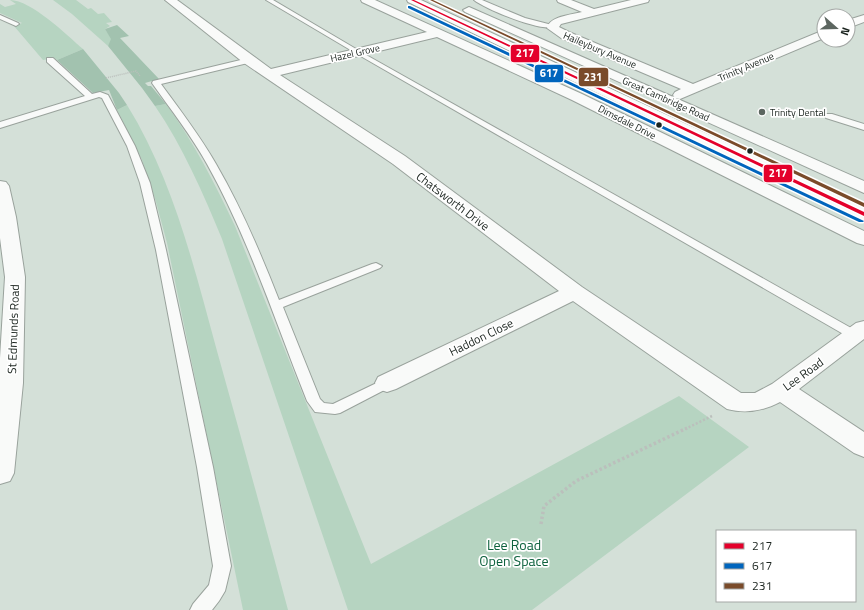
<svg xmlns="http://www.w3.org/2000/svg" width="864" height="610" font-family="'Titillium Web',sans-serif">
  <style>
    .green { fill: #b6d4c1 }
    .forest { fill: #a2c2af }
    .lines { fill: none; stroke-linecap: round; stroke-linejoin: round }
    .service-casing { stroke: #99a29c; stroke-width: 2 }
    .minor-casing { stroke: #99a29c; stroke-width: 2 }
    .trunk-casing { stroke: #99a29c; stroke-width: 2 }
    .path-far2 { stroke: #bbbfbc; stroke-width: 1.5; stroke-dasharray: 1 1; stroke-linecap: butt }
    .path-far1 { stroke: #bbbfbc; stroke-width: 2.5; stroke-dasharray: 2 2; stroke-linecap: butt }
    .path { stroke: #bbbfbc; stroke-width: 3.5; stroke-dasharray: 2.5 2.5; stroke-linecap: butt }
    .service { fill: #f9faf9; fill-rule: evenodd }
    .minor { fill: #f9faf9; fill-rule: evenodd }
    .trunk { fill: #f9faf9; fill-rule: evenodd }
    .bus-1-casing { stroke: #fff; stroke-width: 3 }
    .bus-2-casing { stroke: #fff; stroke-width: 3 }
    .bus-3-casing { stroke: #fff; stroke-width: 3 }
    .bus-1 { fill: #e4002b; fill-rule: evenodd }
    .bus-2 { fill: #0065bd; fill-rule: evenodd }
    .bus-3 { fill: #7a4b2a; fill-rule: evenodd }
    .poi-dot { fill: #5c6660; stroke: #fff; stroke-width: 1.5 }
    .bus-dot { fill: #1b241f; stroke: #fff; stroke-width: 1.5 }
    .labels { text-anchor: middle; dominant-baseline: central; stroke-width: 3.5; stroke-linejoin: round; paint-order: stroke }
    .far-street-label { font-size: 10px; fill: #1b241f; stroke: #fff }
    .far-poi-label { font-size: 10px; fill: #1b241f; stroke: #fff; text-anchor: start }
    .street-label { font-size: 12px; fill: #1b241f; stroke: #fff }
    .near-park-label { font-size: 14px; fill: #0e623e; stroke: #fff }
    .line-badge { stroke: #fff; stroke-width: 1.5 }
    .badge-label { font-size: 11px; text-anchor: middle; font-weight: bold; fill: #fff }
  </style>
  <rect width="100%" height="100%" fill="#d4e0d8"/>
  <g class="green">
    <path d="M10,0C31,0 67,35 83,49L57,60L54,58L43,60L14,26L22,23L0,13V4L5,7L16,4Z"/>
    <polygon points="53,0 76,0 88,9 91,8 98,14 104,13 112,22 106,23 110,26 105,29 112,39 108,46 72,14"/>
    <path d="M166,104C194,142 215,184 235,226L371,564L679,396L749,447L532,610H348L222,239C203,193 183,147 155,106Z"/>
    <path d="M127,105C173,179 194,267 217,351C241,437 265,524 288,610H243L167,243L156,202L142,160L117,110Z"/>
  </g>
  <g class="forest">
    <polygon points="117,25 129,36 120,38 159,79 145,83 148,86 151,86 166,104 155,106 142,88 108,46 111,39 105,29"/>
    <polygon points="83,49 119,93 127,105 117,110 109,90 93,93 57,60"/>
  </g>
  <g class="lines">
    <g class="service-casing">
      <g id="service">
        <polygon points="266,0 273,0 368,56 860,333 862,336 860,339 856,340 852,339 364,58"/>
        <path d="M474,0H482L525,18L556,26C545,34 485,9 474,0Z"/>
        <polygon points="0,15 18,23 19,24 16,26 0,19"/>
        <polygon points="47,58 53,58 92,94 100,92 108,95 135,146 150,183 166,250 213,467 231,566 225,591 219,601 212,610 190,610 193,604 209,585 213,566 197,467 156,250 140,183 127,146 102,98 99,97 0,128 0,122 85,96 47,62"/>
        <path d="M249,58L253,60L252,62L161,84C180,110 200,136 216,164C241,207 261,254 279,300L372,264L376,263L382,266L380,268L283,307L320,399L324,403L333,404L387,378L392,380L394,383L392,386L340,413L335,414L315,412L307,401C275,321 249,239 207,164C191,135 171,110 152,83L153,81Z"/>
        <polygon points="826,114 832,114 864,124 864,130 826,118 825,116"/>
      </g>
    </g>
    <g class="minor-casing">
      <g id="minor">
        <path d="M165,0H177L271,69L427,32L362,2L361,0H375L582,94L864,231V245L857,243L572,100L437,37L280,75L405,156L582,287L741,393H755L772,384L856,323L864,321V339L799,389L864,432V457L854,453L780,402C763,411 746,414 727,409L573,301L396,389L387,392L378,389L375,383L378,377L559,291L393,164L244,63Z"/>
        <path d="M557,0H571L594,9L631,0H649L648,2L561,24L559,27L569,32L693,84L824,30V38L680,99L675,98L673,95L675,92L681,89L561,38L547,28C550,16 571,15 582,12L558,2Z"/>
        <polygon points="864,15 864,22 848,28 848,20"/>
        <polygon points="0,181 6,182 9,186 16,217 25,277 23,383 14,473 10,481 0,484 0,358 5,277 0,238"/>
      </g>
    </g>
    <g class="trunk-casing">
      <g id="trunk">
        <polygon points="407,0 421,0 864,207 864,220 857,218 408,2"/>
        <polygon points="469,7 864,181 864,193 465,12 463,10"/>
      </g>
    </g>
    <polyline class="path-far2" points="106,78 136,71 140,76"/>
    <polyline class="path-far1" points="685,429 712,416"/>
    <polyline class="path" points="541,524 544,506 576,481 687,428"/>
    <use href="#service" class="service"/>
    <use href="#minor" class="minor"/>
    <use href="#trunk" class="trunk"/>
    <g class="bus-1-casing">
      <polygon id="bus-1" points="411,0 414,0 864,212 864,216"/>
    </g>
    <g class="bus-2-casing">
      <polygon id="bus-2" points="408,6 410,6 864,221 863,222 859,222 408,8"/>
    </g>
    <g class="bus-3-casing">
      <polygon id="bus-3" points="430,0 433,0 864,203 864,207"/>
    </g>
    <use href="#bus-1" class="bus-1"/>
    <use href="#bus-2" class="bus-2"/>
    <use href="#bus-3" class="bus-3"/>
  </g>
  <circle class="poi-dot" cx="762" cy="112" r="4"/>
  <g class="bus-dot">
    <circle cx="659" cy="125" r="3.5"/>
    <circle cx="750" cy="151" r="3.5"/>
  </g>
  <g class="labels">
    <g class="far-street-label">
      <text transform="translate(600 50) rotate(23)">Haileybury Avenue</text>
      <text transform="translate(355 53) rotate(-13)">Hazel Grove</text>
      <text transform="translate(746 67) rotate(-23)">Trinity Avenue</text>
      <text transform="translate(666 99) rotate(24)">Great Cambridge Road</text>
      <text transform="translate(627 122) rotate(27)">Dimsdale Drive</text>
    </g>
    <g class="far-poi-label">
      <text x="770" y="112">Trinity Dental</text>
    </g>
    <g class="street-label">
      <text transform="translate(453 201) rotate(37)">Chatsworth Drive</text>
      <text transform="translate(13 329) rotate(-88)">St Edmunds Road</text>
      <text transform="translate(481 337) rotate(-26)">Haddon Close</text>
      <text transform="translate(803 374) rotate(-36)">Lee Road</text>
    </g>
    <g class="near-park-label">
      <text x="514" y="544">Lee Road<tspan x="514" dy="16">Open Space</tspan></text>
    </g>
  </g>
  <g class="line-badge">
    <rect x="510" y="44" width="30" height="19" rx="4" fill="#e4002b"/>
    <rect x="534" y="64" width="30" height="19" rx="4" fill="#0065bd"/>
    <rect x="578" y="67" width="31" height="20" rx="4" fill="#7a4b2a"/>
    <rect x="763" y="164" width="30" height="19" rx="4" fill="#e4002b"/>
  </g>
  <g class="badge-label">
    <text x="525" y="57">217</text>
    <text x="549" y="77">617</text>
    <text x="593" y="81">231</text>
    <text x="778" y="177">217</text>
  </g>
  <rect x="716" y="530" width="140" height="72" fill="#ffffff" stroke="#a4a7a5"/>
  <rect x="724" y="543" width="20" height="6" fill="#e4002b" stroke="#a4a7a5"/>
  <text x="752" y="550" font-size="12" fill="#1b241f">217</text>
  <rect x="724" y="563" width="20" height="6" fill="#0065bd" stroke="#a4a7a5"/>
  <text x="752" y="570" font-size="12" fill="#1b241f">617</text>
  <rect x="724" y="583" width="20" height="6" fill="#7a4b2a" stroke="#a4a7a5"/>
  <text x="752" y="590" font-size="12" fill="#1b241f">231</text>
  <g transform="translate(836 28) rotate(110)"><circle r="19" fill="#ffffff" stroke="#a4a7a5"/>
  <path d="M0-3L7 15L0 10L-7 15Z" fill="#5c6660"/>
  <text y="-6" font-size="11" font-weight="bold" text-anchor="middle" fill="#1b241f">N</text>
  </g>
</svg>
